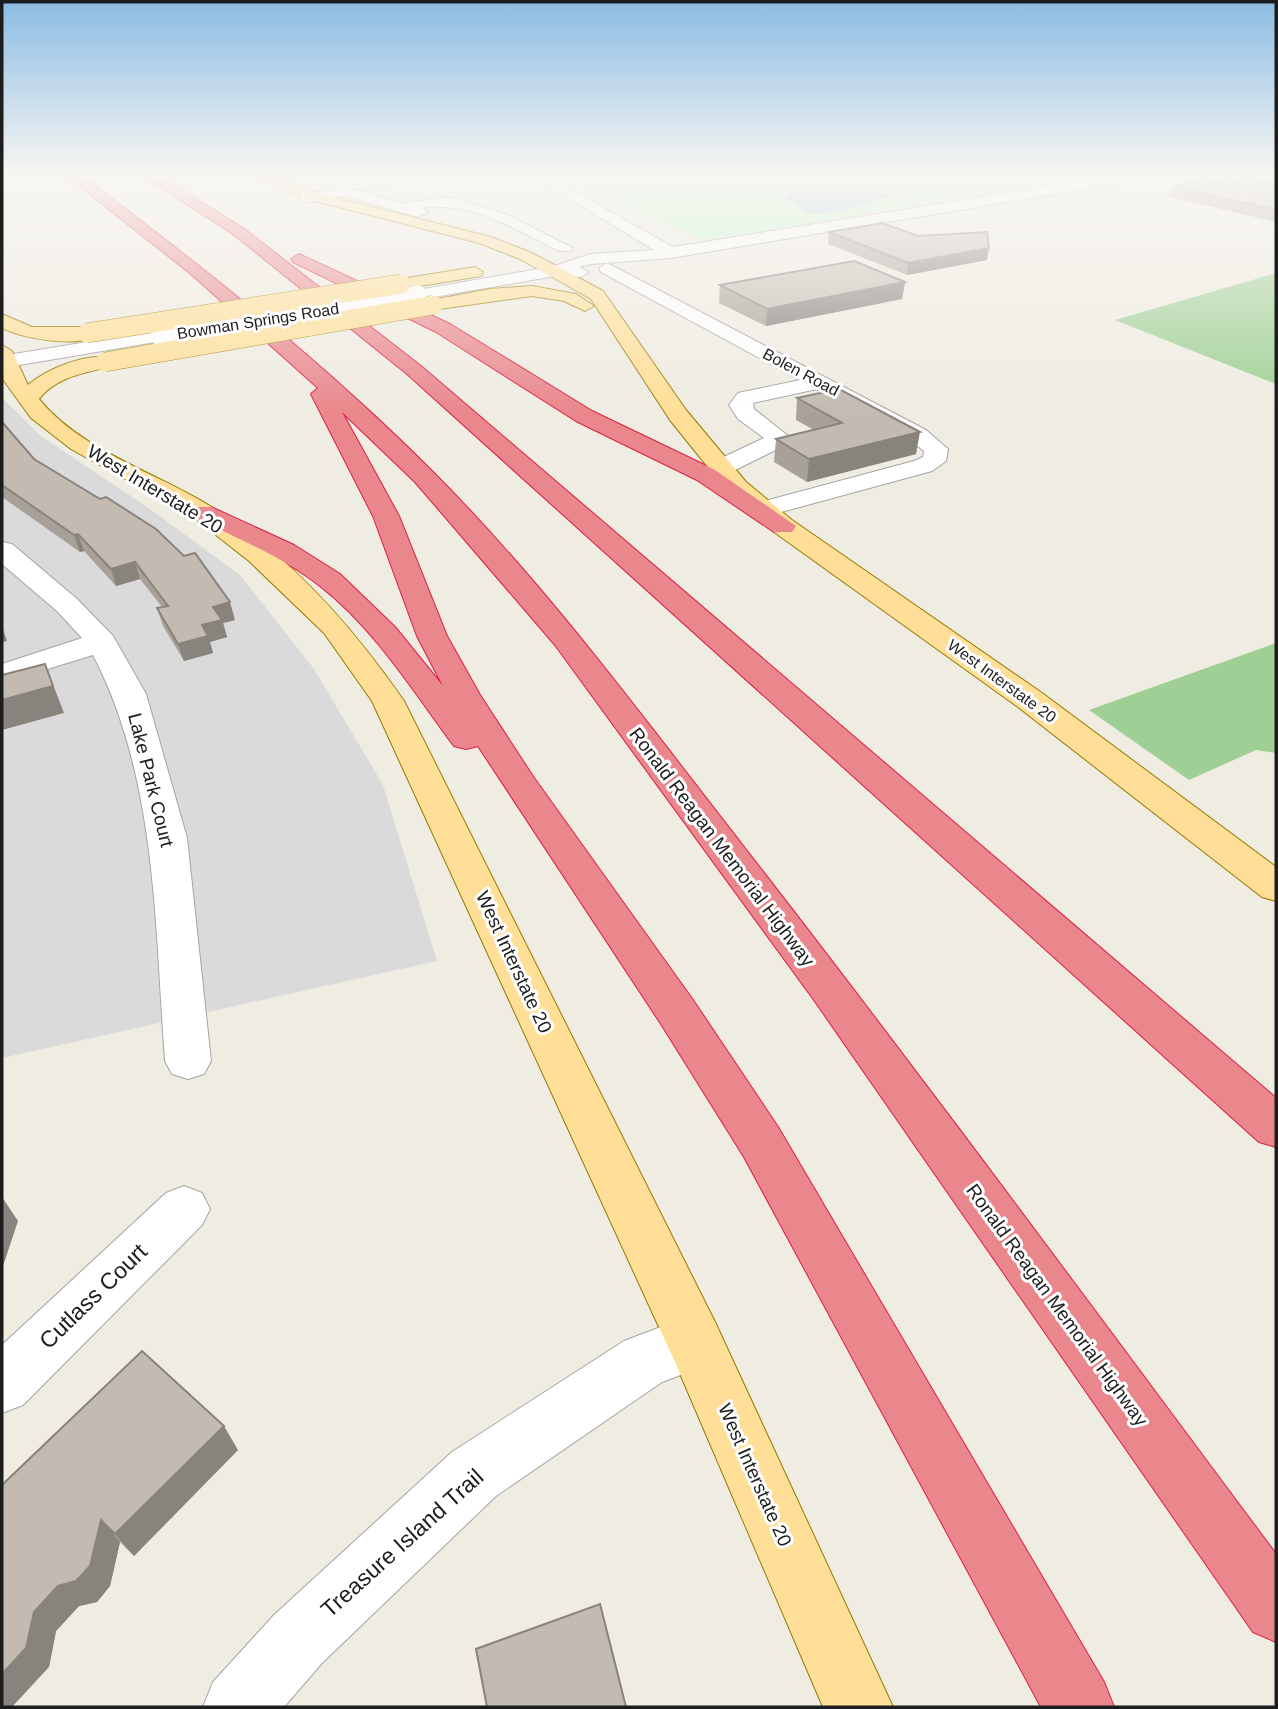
<svg xmlns="http://www.w3.org/2000/svg" width="1278" height="1709" font-family="Helvetica,sans-serif">
  <style>
    .residential { fill: #dbdada }
    .forest { fill: #9fcf95 }
    .park { fill: #bdfbca }
    .water { fill: #a1c8de }
    .lines { fill: none; stroke-linecap: round; stroke-linejoin: round }
    .minor-casing { stroke: #a4a4a4; stroke-width: 2 }
    .major-casing { stroke: #967800; stroke-width: 2 }
    .highway-casing { stroke: #de1e47; stroke-width: 2 }
    .minor { fill: #fff; fill-rule: evenodd }
    .major { fill: #ffdf97; fill-rule: evenodd }
    .highway { fill: #e9878c; fill-rule: evenodd }
    .minor-bridge-casing { stroke: #a4a4a4; stroke-width: 20; stroke-linecap: butt }
    .major-bridge-casing { stroke: #967800; stroke-width: 20; stroke-linecap: butt }
    .minor-bridge { stroke: #fff; stroke-width: 19 }
    .major-bridge { stroke: #ffdf97; stroke-width: 19 }
    .wall { fill: #a8a199 }
    .shaded-wall { fill: #88837d }
    .building { fill: #c3bbb2; stroke: #88837d; stroke-width: 2 }
    .labels { text-anchor: middle; dominant-baseline: central; stroke-width: 6; stroke-linejoin: round; paint-order: stroke }
    .far-street-label { font-size: 16px; fill: #1d1d1d; stroke: #fff }
    .street-label { font-size: 19px; fill: #1d1d1d; stroke: #fff }
    .near-street-label { font-size: 23px; fill: #1d1d1d; stroke: #fff }
  </style>
  <rect width="100%" height="100%" fill="#efece2"/>
  <polygon class="residential" points="2,398 41,436 150,509 240,575 314,669 383,785 437,961 2,1058"/>
  <g class="forest">
    <polygon points="1276,273 1276,384 1115,320"/>
    <polygon points="1276,643 1276,753 1256,750 1189,780 1089,710"/>
  </g>
  <polygon class="park" points="556,174 1103,174 704,240"/>
  <path class="water" d="M802,191L910,193C874,196 848,214 807,214L794,202L783,199L790,193Z"/>
  <g class="lines">
    <g class="minor-casing">
      <g id="minor">
        <path d="M397,174H433L427,178L351,189L403,203L449,197L506,214L573,248L571,251H559C518,231 470,200 423,208L428,212L418,217L346,196L306,202L299,198L306,194L340,189V183L345,182Z"/>
        <polygon points="528,174 544,174 673,247 1124,174 1157,174 1151,178 671,258 591,264 579,267 589,272 581,277 555,276 417,300 411,299 408,295 411,291 551,267 591,254 654,250"/>
        <polygon points="607,263 926,430 948,449 946,461 932,471 763,517 754,514 750,509 754,504 914,461 923,457 924,451 910,440 817,389 753,403 754,409 792,439 788,444 729,473 711,473 708,468 711,463 764,438 738,419 729,405 738,393 800,380 601,272 599,268"/>
        <polygon points="160,330 170,336 167,340 2,368 2,356"/>
        <path d="M2,542L12,544L77,599L113,636L146,694L187,838L211,1061L204,1074L188,1079L172,1074L165,1061C155,927 157,777 93,655L2,683V664L82,638L57,611L2,564Z"/>
        <polygon points="184,1186 202,1193 210,1209 202,1225 23,1405 2,1413 2,1345 166,1193"/>
        <polygon points="695,1314 715,1322 723,1342 715,1362 662,1382 496,1496 322,1663 284,1707 203,1707 213,1682 274,1615 452,1452 624,1341"/>
      </g>
    </g>
    <g class="major-casing">
      <g id="major">
        <polygon points="249,174 268,174 321,194 491,237 532,253 603,291 686,410 746,482 792,520 1042,693 1276,867 1276,901 1262,897 1018,707 774,532 728,492 670,420 591,299 520,259 479,243 311,200"/>
        <polygon points="475,267 483,272 481,276 401,289 392,284 401,279"/>
        <polygon points="532,286 576,294 594,306 585,311 564,301 532,296 433,310 424,305 427,301 490,289"/>
        <path d="M2,314L32,327H87L97,333C82,350 20,338 2,328Z"/>
        <path d="M2,345L12,351L28,385C47,369 87,352 112,358L115,362L112,366C86,373 57,376 39,399C80,450 155,472 210,506C289,554 352,626 404,701L715,1322L893,1707H823L675,1362L372,701L324,633L249,561L193,517L71,449L31,418L2,378Z"/>
      </g>
    </g>
    <g class="highway-casing">
      <g id="highway">
        <path d="M64,174H79C202,266 323,362 432,471C547,586 644,719 744,847C925,1080 1100,1318 1276,1554V1642L1253,1632L814,1000L555,645L415,482L342,412L399,516L447,636L480,695L532,775L693,1000L778,1127L1104,1682L1114,1707H1041L744,1157L661,1024L478,746L466,749L454,746C413,691 375,629 320,586C282,556 236,538 193,517L189,512L193,507H211L294,545L340,574L395,627L443,686L417,636L373,516L311,394L318,388L191,274Z"/>
        <polygon points="140,174 156,174 243,228 421,366 1276,1098 1276,1147 1259,1142 407,374 233,234"/>
        <polygon points="299,254 450,324 592,411 715,470 796,526 792,532 774,532 697,480 576,421 436,332 293,262 291,259"/>
      </g>
    </g>
    <use href="#minor" class="minor"/>
    <use href="#major" class="major"/>
    <use href="#highway" class="highway"/>
    <g class="minor-bridge-casing">
      <polyline id="minor-bridge" points="160,336 417,295"/>
    </g>
    <g class="major-bridge-casing">
      <g id="major-bridge">
        <polyline points="87,333 401,284"/>
        <polyline points="105,362 433,305"/>
      </g>
    </g>
    <use href="#minor-bridge" class="minor-bridge"/>
    <use href="#major-bridge" class="major-bridge"/>
  </g>
  <g class="wall">
    <polygon points="1232,174 1276,174 1276,195 1229,184"/>
    <polygon points="1212,182 1276,197 1276,222 1170,197 1172,187"/>
    <polygon points="829,232 987,260 907,275 828,244"/>
    <polygon points="905,282 902,299 766,326 719,303 720,285"/>
    <polygon points="797,398 916,454 807,482 774,462 776,439 814,430 796,420"/>
    <polygon points="2,422 34,459 235,620 223,623 227,637 210,642 213,653 184,661 163,626 157,608 162,607 140,579 116,586 84,551 80,552 2,497"/>
    <polygon points="238,1450 134,1556 120,1542 110,1586 97,1602 79,1606 56,1631 49,1667 2,1485"/>
  </g>
  <g class="shaded-wall">
    <polygon points="989,248 987,260 907,275 908,263"/>
    <polygon points="905,282 902,299 766,326 767,309"/>
    <polygon points="920,432 916,454 807,482 809,459"/>
    <polygon points="78,534 84,551 80,552 74,535"/>
    <polygon points="135,562 140,579 116,586 111,569"/>
    <polygon points="230,602 235,620 223,623 227,637 210,642 213,653 184,661 178,644 202,625 213,607"/>
    <polygon points="2,626 7,641 2,642"/>
    <polygon points="45,664 64,713 2,730 2,700"/>
    <polygon points="2,1197 18,1221 2,1269"/>
    <polygon points="224,1426 238,1450 134,1556 115,1534"/>
    <polygon points="101,1520 120,1542 110,1586 97,1602 79,1606 56,1631 49,1667 12,1707 6,1707 2,1704 2,1674 34,1612"/>
  </g>
  <g class="building">
    <polygon points="1235,174 1276,174 1276,184"/>
    <polygon points="1210,178 1212,182 1276,197 1276,210 1172,187"/>
    <polygon points="882,223 918,236 987,232 989,248 908,263 829,232"/>
    <polygon points="854,261 905,282 767,309 720,285"/>
    <polygon points="839,389 920,432 809,459 776,439 842,423 797,398"/>
    <polygon points="2,422 34,459 100,499 106,497 156,529 184,556 195,553 230,602 213,607 222,620 202,625 208,636 178,644 157,608 168,606 135,562 111,569 78,534 74,535 2,485"/>
    <polygon points="45,664 53,686 2,700 2,675"/>
    <polygon points="142,1351 224,1426 115,1534 101,1520 90,1566 76,1581 58,1586 34,1612 26,1648 2,1674 2,1485"/>
    <polygon points="600,1604 626,1707 487,1707 476,1649"/>
  </g>
  <linearGradient id="sky" x2="0" y2="1"><stop stop-color="#8bbce4"/><stop offset="0.42" stop-color="#f8f6f2"/><stop offset="1" stop-color="#f8f6f2" stop-opacity="0"/></linearGradient>
  <rect width="1278" height="414" fill="url(#sky)"/>
  <g class="labels">
    <g class="far-street-label">
      <text transform="translate(258 321) rotate(-9)">Bowman Springs Road</text>
      <text transform="translate(801 372) rotate(28)">Bolen Road</text>
      <text transform="translate(1002 681) rotate(36)">West Interstate 20</text>
    </g>
    <g class="street-label">
      <text transform="translate(155 489) rotate(31)">West Interstate 20</text>
      <text transform="translate(151 780) rotate(76)">Lake Park Court</text>
      <text transform="translate(722 847) rotate(53)">Ronald Reagan Memorial Highway</text>
      <text transform="translate(514 962) rotate(65)">West Interstate 20</text>
      <text transform="translate(1057 1305) rotate(54)">Ronald Reagan Memorial Highway</text>
      <text transform="translate(755 1475) rotate(66)">West Interstate 20</text>
    </g>
    <g class="near-street-label">
      <text transform="translate(93 1296) rotate(-44)">Cutlass Court</text>
      <text transform="translate(402 1543) rotate(-42)">Treasure Island Trail</text>
    </g>
  </g>
  <rect width="1278" height="1709" fill="none" stroke="#1d1d1d" stroke-width="7"/>
</svg>
